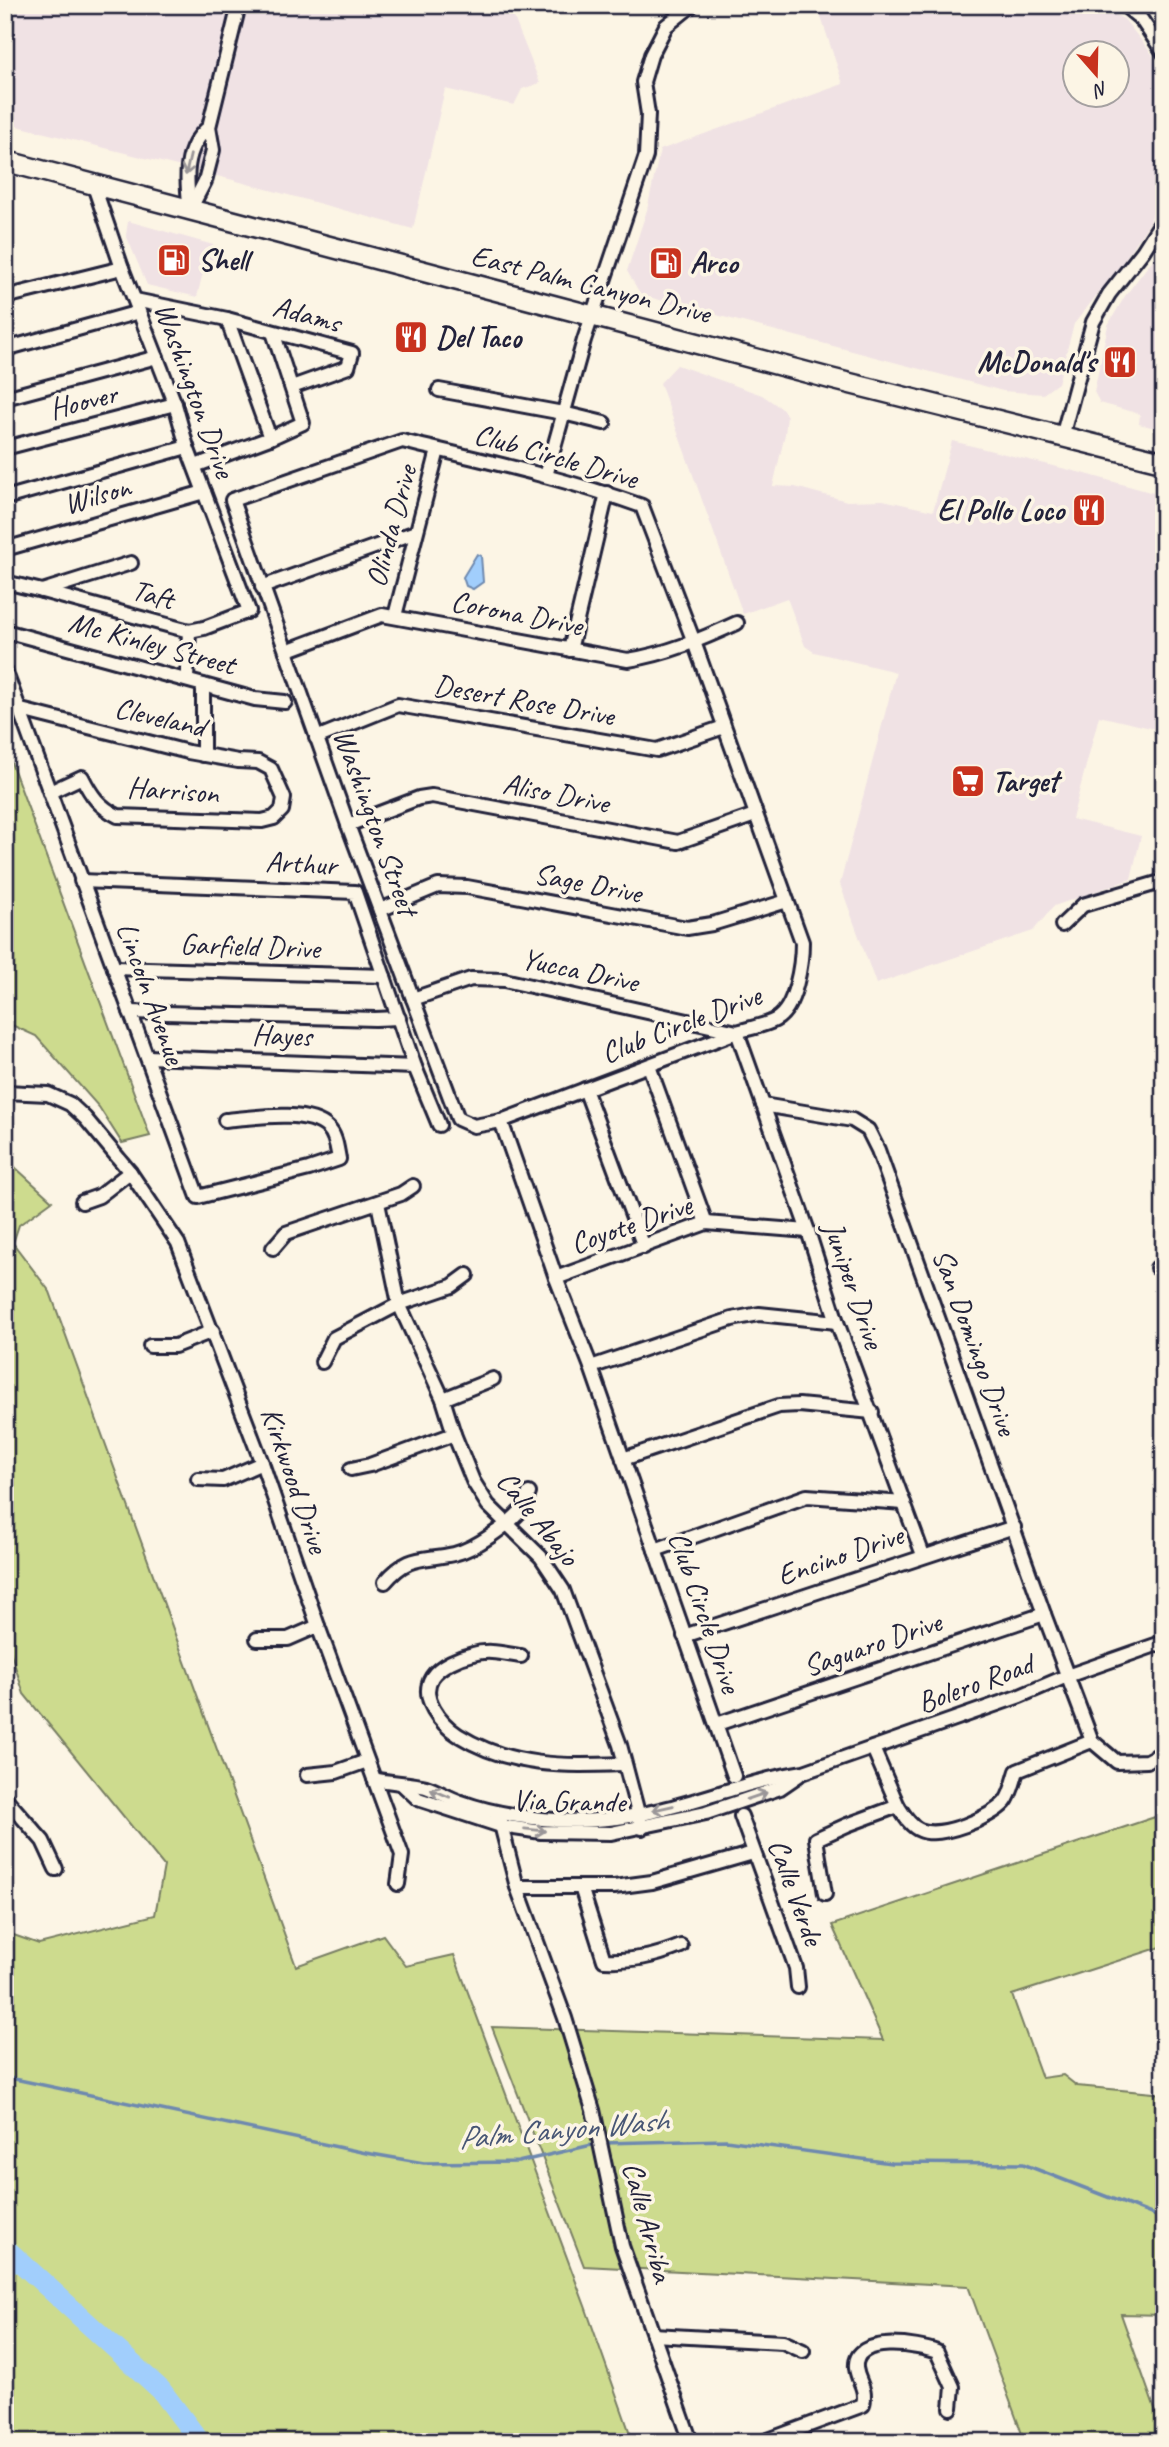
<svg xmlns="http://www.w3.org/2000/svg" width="1169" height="2447" font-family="Caveat,sans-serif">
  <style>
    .built { fill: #f0e2e4; fill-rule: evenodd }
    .grass { fill: #cddb8e; stroke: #787e64; stroke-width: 2 }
    .water { fill: #a1cefc; stroke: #6e89af; stroke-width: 2 }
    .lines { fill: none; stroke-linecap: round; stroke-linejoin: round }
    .stream { stroke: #6e89af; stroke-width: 3.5 }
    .river { stroke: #a1cefc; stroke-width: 21 }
    .minor-casing { stroke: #22223b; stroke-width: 18 }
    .primary-casing { stroke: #22223b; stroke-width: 24 }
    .minor { stroke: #fcf5e5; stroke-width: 12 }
    .primary { stroke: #fcf5e5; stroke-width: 19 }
    .oneway { stroke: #9a9698 }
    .labels { text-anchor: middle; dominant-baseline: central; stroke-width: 7; stroke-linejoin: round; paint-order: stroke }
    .poi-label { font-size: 30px; font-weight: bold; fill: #22223b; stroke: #fcf5e5; text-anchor: start }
    .street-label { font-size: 30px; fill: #22223b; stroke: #fcf5e5 }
    .water-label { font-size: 32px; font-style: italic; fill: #485675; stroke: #fcf5e5 }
  </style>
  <rect width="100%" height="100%" fill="#fcf5e5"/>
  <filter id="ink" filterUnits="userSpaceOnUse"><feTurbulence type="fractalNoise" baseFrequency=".0143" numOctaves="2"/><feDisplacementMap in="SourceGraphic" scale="14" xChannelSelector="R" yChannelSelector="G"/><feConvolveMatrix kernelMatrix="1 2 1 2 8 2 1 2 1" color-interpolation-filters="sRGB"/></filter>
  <g filter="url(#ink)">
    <g class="built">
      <polygon points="5,5 509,5 540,83 522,89 514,105 445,89 413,229 233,180 5,123"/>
      <path d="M817,5H900L935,16L986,15L1022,5H1093L1124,19L1152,54L1164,89V183L1150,222L1123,262L1074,324L1058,383L1043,394L1003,391L641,295L627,271L647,210L660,150L843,84ZM1074,52H1116V94H1074Z"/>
      <polygon points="128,221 217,246 207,274 202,276 197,297 147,285 126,235"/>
      <polygon points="1164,245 1164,430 1139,424 1140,414 1100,403 1094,392 1108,325 1125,296"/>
      <polygon points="677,365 762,395 781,408 787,416 785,434 773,486 795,487 847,501 883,500 933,511 952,441 1086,474 1164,496 1164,731 1099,716 1072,819 1141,836 1131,879 1054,906 1033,931 876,984 840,884 896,672 814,652 805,646 787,598 743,614 660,383"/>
    </g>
    <g class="grass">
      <polygon points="5,746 150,1136 122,1143 99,1107 36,1036 5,1022"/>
      <polygon points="5,1158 52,1201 19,1225 13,1243 50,1292 296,1966 383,1935 406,1966 454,1955 585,2306 633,2442 5,2442 5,1932 39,1944 155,1915 164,1866 24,1694 5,1635"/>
      <polygon points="1164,1814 1164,1946 1012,1995 1042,2078 1063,2075 1077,2086 1164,2094 1164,2315 1121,2314 1164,2435 1164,2442 1025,2442 968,2286 584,2266 492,2027 883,2040 832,1925"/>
    </g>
    <polygon class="water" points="477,554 481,556 483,582 473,589 466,586 463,577"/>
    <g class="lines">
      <g class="stream">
        <polyline points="5,2077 366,2153 424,2163 518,2162 596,2144"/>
        <polyline points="604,2143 726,2140 891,2163 1023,2164 1164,2219"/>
      </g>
      <polyline class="river" points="5,2248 161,2390 200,2442"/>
      <g class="minor-casing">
        <g id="minor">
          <polyline points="1124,5 1141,19 1164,53"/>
          <polyline points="190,210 205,181 213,150 209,127 239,5"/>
          <path d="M190,210C186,180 183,148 209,127"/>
          <polyline points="5,297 122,268"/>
          <polyline points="135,300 227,319 352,353 348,367 292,387"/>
          <polyline points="5,349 139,312"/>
          <polyline points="439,390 563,413 604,423"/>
          <polyline points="5,398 157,357"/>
          <polyline points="1062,437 1093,322 1109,294 1143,251 1164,218"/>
          <polyline points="270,438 303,423 273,332"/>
          <path d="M402,441C482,460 564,478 642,506L694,642L802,942C802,963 796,1009 775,1020C764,1026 749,1028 737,1032L501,1121L474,1126L458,1119L348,825L232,500Z"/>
          <polyline points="5,448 175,404"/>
          <polyline points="195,466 270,438 227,319"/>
          <polyline points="546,476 584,340 646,156 648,114 643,82 651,55 666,26 692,5"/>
          <polyline points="5,498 187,447"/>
          <polyline points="5,549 204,492"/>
          <polyline points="5,582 42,591 131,563"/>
          <polyline points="262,587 416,532"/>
          <polyline points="42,591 189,631 204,628 249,611 187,447 175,404 122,268 94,186"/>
          <polyline points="395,616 438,450"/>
          <polyline points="5,631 255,699 285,702"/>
          <polyline points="570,650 607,493"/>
          <path d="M286,651L382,615L628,660C667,654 702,639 737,623"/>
          <path d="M5,670L198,1197L309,1169L339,1159C337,1149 336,1135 328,1128C308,1108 251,1118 225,1120"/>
          <polyline points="187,679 189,631"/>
          <polyline points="203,685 203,755"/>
          <path d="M21,710L188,752L238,761L258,762L271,769L284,798L282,810L274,818L262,821L118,816C99,807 91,795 82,777L50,792"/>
          <polyline points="316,738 398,705 657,750 724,727"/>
          <polyline points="348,825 419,798 432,796 678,842 755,815"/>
          <polyline points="81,881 355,892 415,1067 439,1125"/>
          <polyline points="380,910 438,886 467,887 687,928 712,924 787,901"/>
          <polyline points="1062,925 1083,905 1164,881"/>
          <polyline points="114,968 384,976"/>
          <polyline points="413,999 471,979 504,980 737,1032 808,1231 837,1322 923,1555"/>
          <polyline points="130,1012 375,1019 399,1018"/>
          <polyline points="147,1057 415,1067"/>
          <polyline points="649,1066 706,1223"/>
          <polyline points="585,1089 644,1247"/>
          <polyline points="5,1092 48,1094 70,1104 85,1118 130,1172 178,1243 262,1463 318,1626 402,1855 398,1884"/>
          <polyline points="763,1105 852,1120 868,1130 878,1150 1044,1614 1092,1741"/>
          <polyline points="501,1121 556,1278 591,1367 734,1776"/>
          <polyline points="82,1202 99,1196 130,1172"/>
          <polyline points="378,1203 399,1304 443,1399 454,1434 473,1481 488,1505 541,1557 563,1590 620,1745 642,1828"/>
          <polyline points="273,1248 286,1233 401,1194 413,1186"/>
          <polyline points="1157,1268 1164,1265"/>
          <polyline points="556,1278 706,1223 808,1231"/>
          <polyline points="150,1346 175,1346 213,1331"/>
          <polyline points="322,1362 334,1338 399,1304 452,1286 467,1275"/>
          <polyline points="591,1367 732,1319 759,1314 837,1322"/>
          <polyline points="443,1399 493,1379"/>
          <polyline points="623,1459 779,1406 799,1405 872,1412"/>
          <polyline points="351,1469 370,1465 454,1434"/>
          <polyline points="198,1479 223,1480 262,1463"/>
          <polyline points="655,1550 807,1496 904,1503"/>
          <path d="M385,1582C409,1554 422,1561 454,1554C475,1549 509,1525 523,1508C526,1504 527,1498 529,1493"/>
          <polyline points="684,1636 1014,1527"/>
          <polyline points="257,1639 288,1639 318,1626"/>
          <path d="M521,1656C505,1654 489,1649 473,1654C460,1657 440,1665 432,1677C419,1698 441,1724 458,1735C511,1768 564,1766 624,1764"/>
          <polyline points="717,1724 1044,1614"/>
          <polyline points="873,1748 898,1806"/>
          <polyline points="307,1775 336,1772 367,1761"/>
          <path d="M374,1779C390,1783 412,1783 426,1787C438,1791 449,1798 461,1802C502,1817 564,1824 608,1819C675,1813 738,1782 804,1772L1020,1696L1067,1676L1164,1642"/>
          <polyline points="403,1785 418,1799 501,1826 541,1832 611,1833 706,1813 780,1788 799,1775"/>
          <polyline points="5,1798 43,1841 56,1869"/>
          <polyline points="498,1813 517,1887 565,2018 593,2110 622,2246 691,2442"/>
          <polyline points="741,1816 796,1968 798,1987"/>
          <polyline points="517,1887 614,1887 652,1882 753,1853"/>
          <path d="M581,1887L604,1960C633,1961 654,1957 681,1946"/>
          <path d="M825,1894L816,1839L847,1825L898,1806C904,1815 910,1826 920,1830C940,1839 991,1818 1005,1802C1011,1795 1014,1780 1017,1771L1092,1741L1117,1762L1147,1761L1164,1752"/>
          <polyline points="653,2335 783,2342 803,2351"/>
          <path d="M763,2442L863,2405C867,2387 858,2383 856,2368C853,2334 919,2345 937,2352L953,2387L951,2408"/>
        </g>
      </g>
      <g class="primary-casing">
        <polyline id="primary" points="5,161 832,379 1164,462"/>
      </g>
      <use href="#minor" class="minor"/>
      <use href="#primary" class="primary"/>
    </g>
    <defs><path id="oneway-shaft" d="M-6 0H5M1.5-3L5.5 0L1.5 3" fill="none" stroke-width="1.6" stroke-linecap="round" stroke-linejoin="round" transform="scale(1.75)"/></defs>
    <g class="oneway">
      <use href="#oneway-shaft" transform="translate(188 165) rotate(103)"/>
      <use href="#oneway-shaft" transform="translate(440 1793) rotate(-157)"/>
      <use href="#oneway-shaft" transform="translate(757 1796) rotate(-19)"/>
      <use href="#oneway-shaft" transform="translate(663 1808) rotate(167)"/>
      <use href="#oneway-shaft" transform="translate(535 1830) rotate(6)"/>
    </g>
  </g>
  <defs>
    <g id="fuel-square" transform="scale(1.75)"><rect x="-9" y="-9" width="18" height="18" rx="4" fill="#c8321e" stroke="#fcf5e5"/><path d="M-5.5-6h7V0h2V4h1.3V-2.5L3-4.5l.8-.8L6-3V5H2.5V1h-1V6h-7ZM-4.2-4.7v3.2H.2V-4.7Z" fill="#fff"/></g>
    <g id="restaurant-square" transform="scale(1.75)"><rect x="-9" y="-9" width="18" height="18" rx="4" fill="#c8321e" stroke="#fcf5e5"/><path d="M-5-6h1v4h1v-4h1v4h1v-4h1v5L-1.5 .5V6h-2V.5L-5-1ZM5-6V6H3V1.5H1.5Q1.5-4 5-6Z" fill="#fff"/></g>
    <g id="supermarket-square" transform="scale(1.75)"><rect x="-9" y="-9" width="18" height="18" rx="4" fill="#c8321e" stroke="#fcf5e5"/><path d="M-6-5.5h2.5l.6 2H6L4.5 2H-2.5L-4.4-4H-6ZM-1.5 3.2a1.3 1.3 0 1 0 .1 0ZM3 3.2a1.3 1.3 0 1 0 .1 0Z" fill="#fff"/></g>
  </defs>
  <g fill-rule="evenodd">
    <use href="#fuel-square" x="174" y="260"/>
    <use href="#fuel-square" x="666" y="263"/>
    <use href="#restaurant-square" x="411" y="337"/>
    <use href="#restaurant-square" x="1120" y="362"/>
    <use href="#restaurant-square" x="1089" y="510"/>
    <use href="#supermarket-square" x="968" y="781"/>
  </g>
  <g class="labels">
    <g class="poi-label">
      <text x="198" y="260">Shell</text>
      <text x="690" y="263">Arco</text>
      <text x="436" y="337">Del Taco</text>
      <text x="1096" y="362" text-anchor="end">McDonald's</text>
      <text x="1064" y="510" text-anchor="end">El Pollo Loco</text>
      <text x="992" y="781">Target</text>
    </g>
    <g class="street-label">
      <text transform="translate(591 284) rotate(14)">East Palm Canyon Drive</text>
      <text transform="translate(307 314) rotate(15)">Adams</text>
      <text transform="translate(195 390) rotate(70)">Washington Drive</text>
      <text transform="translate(83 401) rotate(-14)">Hoover</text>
      <text transform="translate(556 456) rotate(16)">Club Circle Drive</text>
      <text transform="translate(97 495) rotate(-16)">Wilson</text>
      <text transform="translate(391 526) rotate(-75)">Olinda Drive</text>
      <text transform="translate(153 594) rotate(15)">Taft</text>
      <text transform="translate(517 613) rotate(11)">Corona Drive</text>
      <text transform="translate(152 643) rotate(15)">Mc Kinley Street</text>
      <text transform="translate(524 700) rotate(10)">Desert Rose Drive</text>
      <text transform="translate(160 717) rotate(13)">Cleveland</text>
      <text transform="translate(173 790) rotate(4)">Harrison</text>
      <text transform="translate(556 793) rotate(11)">Aliso Drive</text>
      <text transform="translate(376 822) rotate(70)">Washington Street</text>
      <text transform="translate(301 863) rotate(3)">Arthur</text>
      <text transform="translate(588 883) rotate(11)">Sage Drive</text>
      <text transform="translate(250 946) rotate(2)">Garfield Drive</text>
      <text transform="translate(580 970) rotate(12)">Yucca Drive</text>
      <text transform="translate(151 993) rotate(70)">Lincoln Avenue</text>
      <text transform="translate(681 1024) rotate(-21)">Club Circle Drive</text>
      <text transform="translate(282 1035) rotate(2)">Hayes</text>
      <text transform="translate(631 1224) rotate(-19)">Coyote Drive</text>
      <text transform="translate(854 1285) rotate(71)">Juniper Drive</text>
      <text transform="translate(975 1342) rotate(70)">San Domingo Drive</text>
      <text transform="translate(295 1480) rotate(71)">Kirkwood Drive</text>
      <text transform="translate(538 1518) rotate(51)">Calle Abajo</text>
      <text transform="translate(840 1555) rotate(-19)">Encino Drive</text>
      <text transform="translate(705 1612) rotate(71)">Club Circle Drive</text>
      <text transform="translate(872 1644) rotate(-19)">Saguaro Drive</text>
      <text transform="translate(975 1683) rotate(-20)">Bolero Road</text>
      <text transform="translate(569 1801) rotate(1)">Via Grande</text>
      <text transform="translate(796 1892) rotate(70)">Calle Verde</text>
      <text transform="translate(648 2222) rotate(75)">Calle Arriba</text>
    </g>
    <g class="water-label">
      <text transform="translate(563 2129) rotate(-5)">Palm Canyon Wash</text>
    </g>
  </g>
  <rect width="1169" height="2447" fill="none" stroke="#fcf5e5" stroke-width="28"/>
  <rect x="14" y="14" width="1141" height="2419" fill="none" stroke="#22223b" stroke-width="2.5" filter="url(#ink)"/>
  <g transform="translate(1096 74) rotate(160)"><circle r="33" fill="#fcf5e5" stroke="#a5a1a1" stroke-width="2"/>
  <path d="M0-5L12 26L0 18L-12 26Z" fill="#c8321e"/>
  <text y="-10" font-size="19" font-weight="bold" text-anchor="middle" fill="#22223b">N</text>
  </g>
</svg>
